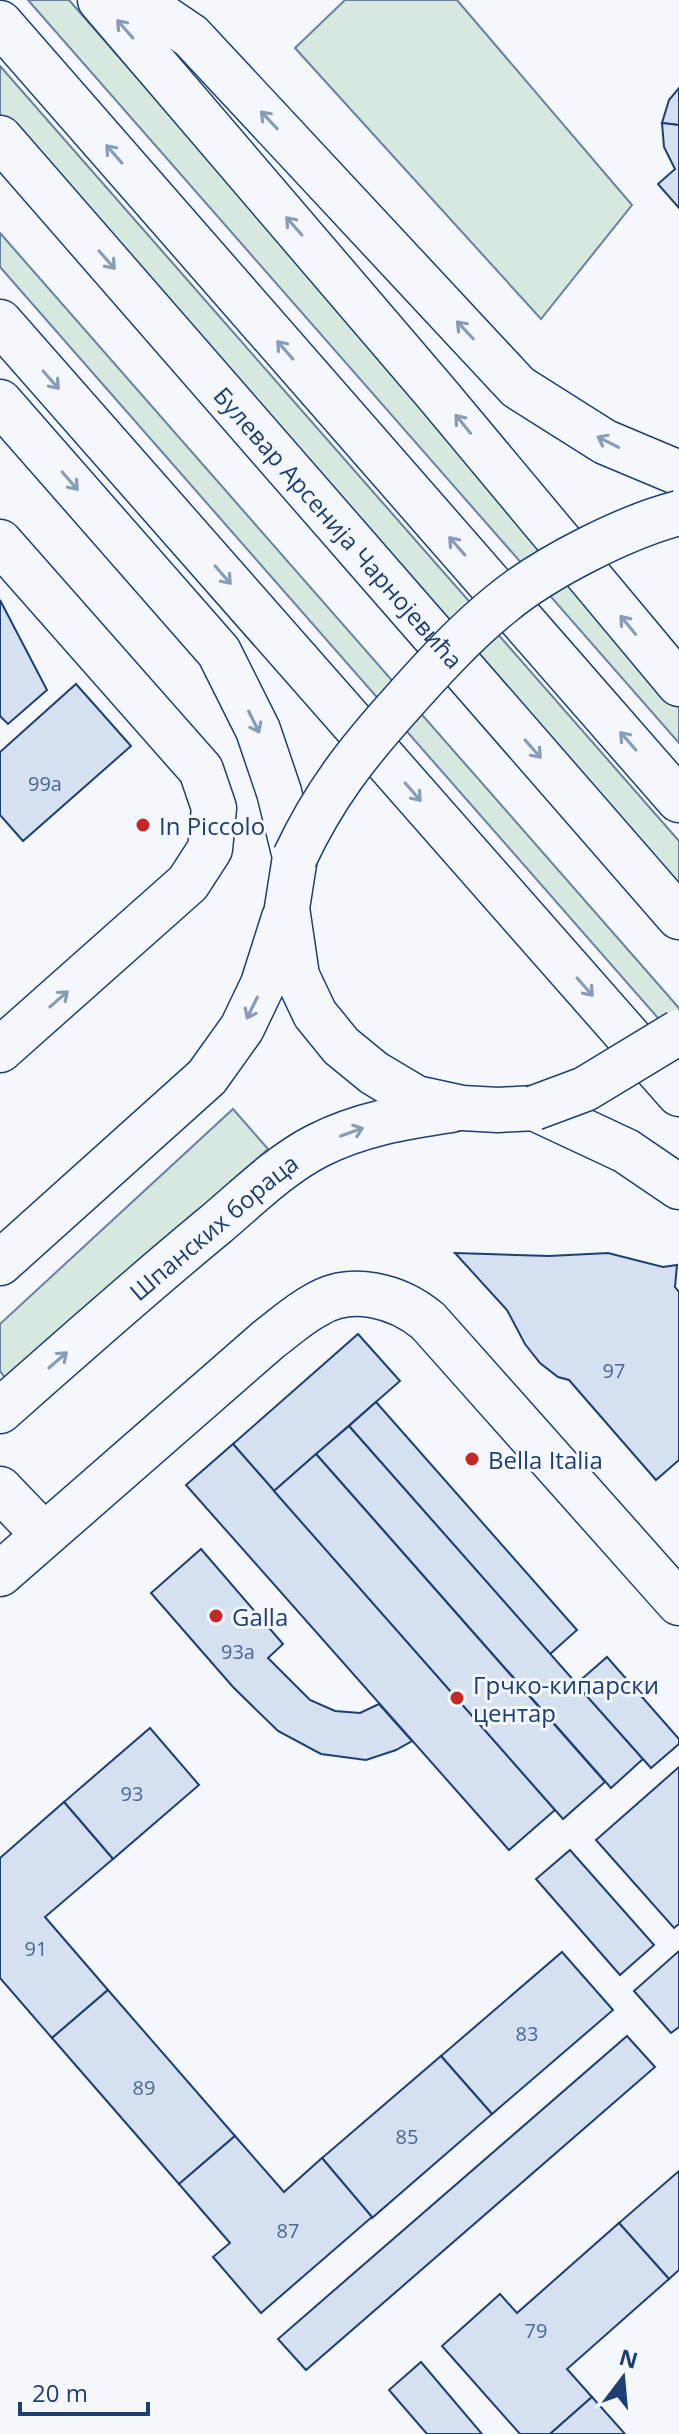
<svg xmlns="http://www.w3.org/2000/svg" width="679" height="2434" font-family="'Open Sans',sans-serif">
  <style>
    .green { fill: #d7e8df; stroke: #687fa3; stroke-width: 2 }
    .building { fill: #d5e0f0; stroke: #1d3f73; stroke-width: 2 }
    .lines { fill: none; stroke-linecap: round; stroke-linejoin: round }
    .minor-casing { stroke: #1d3f73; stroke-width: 47 }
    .highway-casing { stroke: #1d3f73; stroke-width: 47 }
    .minor { stroke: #f4f7fb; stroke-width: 44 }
    .highway { stroke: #f4f7fb; stroke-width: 44 }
    .minor-bridge-casing { stroke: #1d3f73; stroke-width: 47; stroke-linecap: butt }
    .minor-bridge { stroke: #f4f7fb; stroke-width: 44 }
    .oneway { stroke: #889bb7 }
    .poi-dot { fill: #c62828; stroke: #f4f7fb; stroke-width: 3 }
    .labels { text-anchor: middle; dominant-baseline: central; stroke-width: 6; stroke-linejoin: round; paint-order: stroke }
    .number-label { font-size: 20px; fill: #4b6792 }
    .street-label { font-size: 24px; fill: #1d3f73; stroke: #f4f7fb }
    .poi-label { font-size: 24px; fill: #1d3f73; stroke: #f4f7fb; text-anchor: start }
  </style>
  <rect width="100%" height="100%" fill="#f4f7fb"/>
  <g class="green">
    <polygon points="28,0 69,0 679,697 679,743"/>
    <polygon points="345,0 457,0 632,205 541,319 295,48"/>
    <polygon points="0,66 679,841 679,890 0,115"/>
    <polygon points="0,233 679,1008 679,1042 0,267"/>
    <polygon points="233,1109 268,1149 6,1379 0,1371 0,1324"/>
  </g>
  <g class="building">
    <polygon points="679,88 679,125 662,123 669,100"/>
    <polygon points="662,123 679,125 679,208 658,184 675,169 664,147"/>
    <polygon points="0,600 47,690 8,724 0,716"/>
    <polygon points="76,684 131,746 23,841 0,815 0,752"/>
    <polygon points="455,1253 549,1256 608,1253 663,1267 677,1265 675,1287 679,1292 679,1460 656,1480 569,1380 558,1377 540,1363 525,1344 507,1310"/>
    <polygon points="358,1334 400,1381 274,1491 233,1444"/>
    <polygon points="376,1402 577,1630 550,1654 349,1426"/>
    <polygon points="349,1426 643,1759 611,1788 316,1454"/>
    <polygon points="233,1444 555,1810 509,1850 186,1485"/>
    <polygon points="316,1454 605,1782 563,1819 274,1491"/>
    <polygon points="201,1549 283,1644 268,1658 310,1700 335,1711 360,1713 379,1704 412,1741 396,1750 366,1760 321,1754 278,1731 233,1687 151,1593"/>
    <polygon points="607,1657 679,1739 679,1744 651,1768 576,1684"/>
    <polygon points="150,1728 199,1785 113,1859 64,1802"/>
    <polygon points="679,1767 679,1924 674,1928 596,1840"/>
    <polygon points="64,1802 113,1859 45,1917 108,1990 52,2038 0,1978 0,1858"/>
    <polygon points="570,1850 654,1945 620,1975 536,1879"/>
    <polygon points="679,1951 679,2027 671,2033 634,1991"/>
    <polygon points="562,1952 613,2010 492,2114 441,2056"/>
    <polygon points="108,1990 235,2136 179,2184 52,2038"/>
    <polygon points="627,2036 655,2067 306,2370 278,2339"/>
    <polygon points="441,2056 492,2114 372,2218 322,2158"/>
    <polygon points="235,2136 284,2192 322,2158 372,2217 261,2313 213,2257 230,2243 179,2184"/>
    <polygon points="679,2171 679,2270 669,2279 619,2223"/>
    <polygon points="619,2223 669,2279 567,2369 592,2397 550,2434 520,2434 442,2346 500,2294 517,2313"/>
    <polygon points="421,2362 482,2434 427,2434 389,2390"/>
    <polygon points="592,2397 625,2434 550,2434"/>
  </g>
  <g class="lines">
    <g class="minor-casing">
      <g id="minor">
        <polyline points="100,0 437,394 679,684"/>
        <polyline points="138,0 191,36 518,387 605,442 679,473"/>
        <polyline points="0,322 679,1094"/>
        <polyline points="0,402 219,652 258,730 279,792 295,857 287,908 297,976 315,1014 341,1046 374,1073 416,1098 462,1108 498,1110 534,1108 626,1151 679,1187"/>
        <polyline points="0,542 201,770 214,808 210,849 188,883 0,1050"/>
        <polyline points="0,1263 207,1077 242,1028 263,984 284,918"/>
        <path id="s1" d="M0,1411C71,1348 142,1285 216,1224C248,1197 280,1165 317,1146C360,1124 404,1117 451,1110"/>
        <polyline points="0,1489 44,1535"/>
        <path d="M0,1574L269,1339C285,1327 299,1314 316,1305C351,1283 398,1296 428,1321L679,1603"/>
      </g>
    </g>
    <g class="highway-casing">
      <g id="highway">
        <polyline points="0,23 679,800"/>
        <path id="s2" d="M0,138L679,917"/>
      </g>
    </g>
    <use href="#minor" class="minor"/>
    <use href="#highway" class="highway"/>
    <g class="minor-bridge-casing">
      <g id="minor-bridge">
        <path d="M295,857C324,795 357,753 402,703C433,668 465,633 501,604C544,568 625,527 679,513"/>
        <polyline points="534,1108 585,1089 679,1032"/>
      </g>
    </g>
    <use href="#minor-bridge" class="minor-bridge"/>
  </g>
  <defs><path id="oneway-shaft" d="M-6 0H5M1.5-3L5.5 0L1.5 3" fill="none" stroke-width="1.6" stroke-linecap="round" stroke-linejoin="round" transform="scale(2)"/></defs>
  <g class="oneway">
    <use href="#oneway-shaft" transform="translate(125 29) rotate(-131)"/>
    <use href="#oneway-shaft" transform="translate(269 120) rotate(-133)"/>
    <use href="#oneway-shaft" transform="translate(114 154) rotate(-131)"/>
    <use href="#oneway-shaft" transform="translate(294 226) rotate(-131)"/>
    <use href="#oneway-shaft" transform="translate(107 260) rotate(49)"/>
    <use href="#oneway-shaft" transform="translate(465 330) rotate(-133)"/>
    <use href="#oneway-shaft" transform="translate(285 350) rotate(-131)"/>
    <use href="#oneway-shaft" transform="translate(51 380) rotate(49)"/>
    <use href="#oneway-shaft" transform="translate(463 424) rotate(-129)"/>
    <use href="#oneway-shaft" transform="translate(608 442) rotate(-153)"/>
    <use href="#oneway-shaft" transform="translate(70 481) rotate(49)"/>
    <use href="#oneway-shaft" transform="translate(457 546) rotate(-131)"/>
    <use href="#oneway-shaft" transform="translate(223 575) rotate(49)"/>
    <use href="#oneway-shaft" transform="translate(628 625) rotate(-129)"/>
    <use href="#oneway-shaft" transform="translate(254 722) rotate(64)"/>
    <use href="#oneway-shaft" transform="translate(628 741) rotate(-131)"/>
    <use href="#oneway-shaft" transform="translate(533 749) rotate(49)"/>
    <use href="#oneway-shaft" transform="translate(413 792) rotate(49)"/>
    <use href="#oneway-shaft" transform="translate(585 987) rotate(49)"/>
    <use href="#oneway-shaft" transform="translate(59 999) rotate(-41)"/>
    <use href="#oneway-shaft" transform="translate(252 1008) rotate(116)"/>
    <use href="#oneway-shaft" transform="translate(352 1132) rotate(-20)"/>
    <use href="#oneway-shaft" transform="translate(58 1360) rotate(-41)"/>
  </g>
  <g class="poi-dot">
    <circle cx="143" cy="825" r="8"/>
    <circle cx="472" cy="1459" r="8"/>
    <circle cx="216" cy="1616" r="8"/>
    <circle cx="457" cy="1698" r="8"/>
  </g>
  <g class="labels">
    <g class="number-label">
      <text x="45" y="783">99a</text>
      <text x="614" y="1370">97</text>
      <text x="238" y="1651">93a</text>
      <text x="132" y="1793">93</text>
      <text x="36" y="1948">91</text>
      <text x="527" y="2033">83</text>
      <text x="144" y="2087">89</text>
      <text x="407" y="2136">85</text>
      <text x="288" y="2230">87</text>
      <text x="536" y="2330">79</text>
    </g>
    <g class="street-label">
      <text stroke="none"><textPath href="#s2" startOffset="516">Булевар Арсенија Чарнојевића</textPath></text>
      <text stroke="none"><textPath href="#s1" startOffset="282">Шпанских бораца</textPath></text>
    </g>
    <g class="poi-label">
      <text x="159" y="825">In Piccolo</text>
      <text x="488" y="1459">Bella Italia</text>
      <text x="232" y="1616">Galla</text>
      <text x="473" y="1684">Грчко-кипарски<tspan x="473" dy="28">центар</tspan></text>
    </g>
  </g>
  <g transform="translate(623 2378) rotate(16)" stroke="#f4f7fb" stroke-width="6" paint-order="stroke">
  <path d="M0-6L14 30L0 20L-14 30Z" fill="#1d3f73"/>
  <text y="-12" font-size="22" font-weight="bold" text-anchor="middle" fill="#1d3f73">N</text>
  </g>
  <path d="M20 2402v12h128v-12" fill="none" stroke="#1d3f73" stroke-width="4"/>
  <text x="32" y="2402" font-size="24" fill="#1d3f73" stroke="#f4f7fb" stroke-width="6" paint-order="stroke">20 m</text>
</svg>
